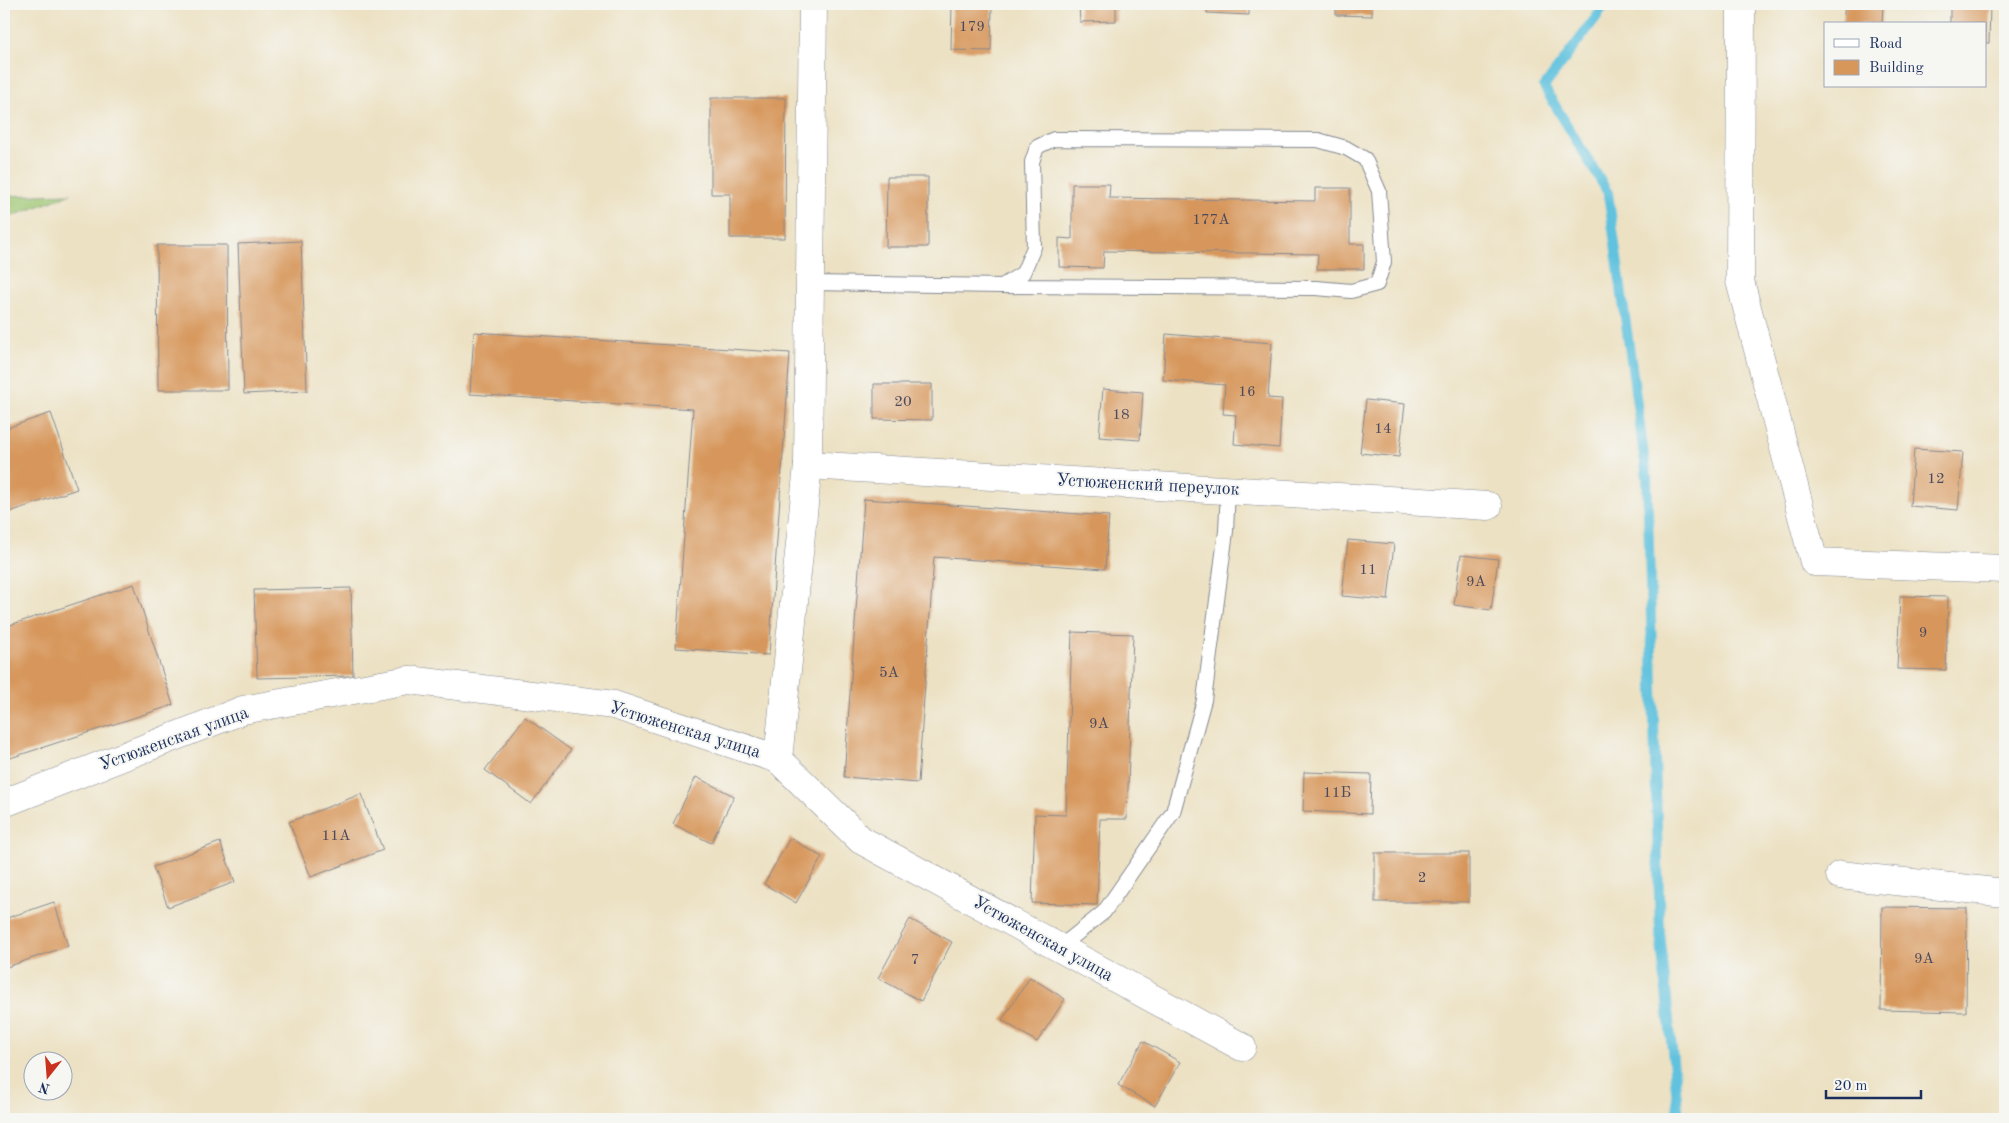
<svg xmlns="http://www.w3.org/2000/svg" width="2009" height="1123" font-family="'Old Standard TT',serif">
  <style>
    .green { fill: #9ec671; stroke: #5c7a68 }
    .lines { fill: none; stroke-linecap: round; stroke-linejoin: round }
    .stream { stroke: #60c2de; stroke-width: 10 }
    .building { fill: #d7975b }
    .service-casing { stroke: #848890; stroke-width: 16 }
    .minor-casing { stroke: #848890; stroke-width: 29 }
    .service { stroke: #fff; stroke-width: 14 }
    .minor { stroke: #fff; stroke-width: 28 }
    .labels { text-anchor: middle; dominant-baseline: central; stroke-width: 4; stroke-linejoin: round; paint-order: stroke }
    .number-label { font-size: 15px; fill: #4a495d }
    .street-label { font-size: 18px; fill: #1b2f5e; stroke: #f6f6f2 }
  </style>
  <rect width="100%" height="100%" fill="#f6f6f2"/>
  <filter id="ink" filterUnits="userSpaceOnUse"><feTurbulence type="fractalNoise" baseFrequency=".02" numOctaves="2"/><feDisplacementMap in="SourceGraphic" scale="10" xChannelSelector="R" yChannelSelector="G"/><feConvolveMatrix kernelMatrix="1 2 1 2 8 2 1 2 1" color-interpolation-filters="sRGB"/></filter>
  <filter id="wash" filterUnits="userSpaceOnUse"><feTurbulence type="fractalNoise" baseFrequency=".0096" numOctaves="4" result="noise"/><feDisplacementMap in="SourceGraphic" scale="20" xChannelSelector="R" yChannelSelector="G"/><feGaussianBlur stdDeviation="1.12" result="paint"/><feColorMatrix in="noise" values="0 0 0 0 0 0 0 0 0 0 0 0 0 0 0 0 0 1.4 0 .05"/><feComposite in="paint" operator="in"/></filter>
  <g filter="url(#wash)">
    <rect width="100%" height="100%" fill="#ece1c3"/>
    <polygon class="green" points="71,194 4,219 4,196"/>
    <g class="lines">
      <polyline class="stream" points="1606,4 1544,87 1608,193 1647,477 1660,932 1679,1119"/>
    </g>
    <g id="blocks">
      <g class="building">
        <polygon points="952,4 992,4 991,51 951,50"/>
        <polygon points="1079,4 1116,4 1116,21 1080,22"/>
        <polygon points="1208,4 1249,4 1249,15 1207,13"/>
        <polygon points="1336,4 1372,4 1372,16 1336,15"/>
        <polygon points="1845,4 1883,4 1882,24 1843,24"/>
        <polygon points="1950,4 1990,4 1989,43 1985,43 1985,24 1950,24"/>
        <polygon points="711,98 786,98 785,238 730,238 730,194 711,194"/>
        <polygon points="887,177 928,177 928,247 886,247"/>
        <polygon points="1072,184 1110,184 1109,198 1315,201 1315,188 1350,188 1350,244 1364,244 1364,269 1317,269 1318,254 1104,251 1103,268 1059,267 1059,238 1072,239"/>
        <polygon points="301,241 307,391 244,394 238,244"/>
        <polygon points="157,245 227,245 228,390 158,390"/>
        <polygon points="474,332 790,353 769,655 676,648 693,409 470,394"/>
        <polygon points="1166,334 1272,343 1268,398 1282,399 1279,448 1234,444 1236,415 1223,414 1225,385 1163,380"/>
        <polygon points="874,384 932,384 932,420 874,419"/>
        <polygon points="1103,389 1143,392 1140,440 1099,437"/>
        <polygon points="1366,400 1405,404 1399,457 1360,453"/>
        <polygon points="51,413 77,489 4,514 4,429"/>
        <polygon points="1914,449 1963,452 1958,510 1910,506"/>
        <polygon points="864,499 1109,516 1105,569 934,557 918,783 844,777"/>
        <polygon points="1348,540 1394,544 1388,600 1342,596"/>
        <polygon points="1461,555 1498,559 1491,610 1454,605"/>
        <polygon points="134,584 173,705 4,760 4,627"/>
        <polygon points="351,588 353,676 257,678 254,590"/>
        <polygon points="1900,596 1948,597 1946,670 1897,669"/>
        <polygon points="1072,632 1133,634 1127,819 1100,819 1097,905 1032,903 1035,814 1066,815"/>
        <polygon points="525,717 571,750 531,804 485,770"/>
        <polygon points="1304,772 1371,774 1370,814 1303,811"/>
        <polygon points="696,777 734,796 711,843 673,824"/>
        <polygon points="361,794 383,850 311,877 289,822"/>
        <polygon points="790,838 822,857 796,903 764,884"/>
        <polygon points="220,842 235,882 168,907 153,867"/>
        <rect x="1375" y="853" width="94" height="49"/>
        <polygon points="54,902 68,946 4,968 4,919"/>
        <polygon points="1882,907 1967,908 1966,1012 1881,1010"/>
        <polygon points="910,919 952,942 921,1001 878,978"/>
        <polygon points="1030,977 1065,999 1037,1042 1002,1020"/>
        <polygon points="1143,1041 1180,1062 1155,1106 1118,1085"/>
      </g>
    </g>
  </g>
  <g filter="url(#ink)">
    <use href="#blocks" fill-opacity="0" stroke="#848890" stroke-width="1"/>
    <g class="lines">
      <g class="service-casing">
        <g id="service">
          <polyline points="810,283 1002,286 1023,273 1034,247 1032,162 1037,147 1054,139 1318,140 1346,148 1365,159 1379,191 1384,262 1377,284 1351,291 1316,288 1002,286"/>
          <polyline points="1059,948 1104,912 1173,812 1204,700 1226,531 1228,490"/>
        </g>
      </g>
      <g class="minor-casing">
        <g id="minor">
          <polyline points="1741,4 1740,281 1814,562 2005,569"/>
          <polyline points="808,465 1488,506"/>
          <polyline points="778,759 808,465 813,4"/>
          <polyline points="4,803 243,710 409,680 614,705 778,759 861,840 1242,1047"/>
          <polyline points="1840,875 2005,893"/>
        </g>
      </g>
      <use href="#service" class="service"/>
      <use href="#minor" class="minor"/>
    </g>
  </g>
  <g class="labels">
    <g class="number-label">
      <text x="972" y="27">179</text>
      <text x="1211" y="220">177А</text>
      <text x="1247" y="392">16</text>
      <text x="903" y="402">20</text>
      <text x="1121" y="415">18</text>
      <text x="1383" y="429">14</text>
      <text x="1936" y="479">12</text>
      <text x="1368" y="570">11</text>
      <text x="1476" y="582">9А</text>
      <text x="1923" y="633">9</text>
      <text x="889" y="673">5А</text>
      <text x="1099" y="724">9А</text>
      <text x="1337" y="793">11Б</text>
      <text x="336" y="836">11А</text>
      <text x="1422" y="878">2</text>
      <text x="1924" y="959">9А</text>
      <text x="915" y="960">7</text>
    </g>
    <g class="street-label">
      <text transform="translate(1148 485) rotate(3)">Устюженский переулок</text>
      <text transform="translate(685 730) rotate(17)">Устюженская улица</text>
      <text transform="translate(174 739) rotate(-20)">Устюженская улица</text>
      <text transform="translate(1043 939) rotate(29)">Устюженская улица</text>
    </g>
  </g>
  <rect width="2009" height="1123" fill="none" stroke="#f6f6f2" stroke-width="20"/>
  <rect x="1824" y="22" width="162" height="65" fill="#f6f6f2" stroke="#9ea6b7"/>
  <rect x="1834" y="39" width="25" height="8" fill="#ffffff" stroke="#9ea6b7"/>
  <text x="1869" y="48" font-size="15" fill="#1b2f5e">Road</text>
  <rect x="1834" y="60" width="25" height="15" fill="#d7975b" stroke="#9ea6b7"/>
  <text x="1869" y="72" font-size="15" fill="#1b2f5e">Building</text>
  <g transform="translate(48 1076) rotate(197)"><circle r="24" fill="#f6f6f2" stroke="#9ea6b7"/>
  <path d="M0-4L9 19L0 12L-9 19Z" fill="#c8321e"/>
  <text y="-8" font-size="14" font-weight="bold" text-anchor="middle" fill="#1b2f5e">N</text>
  </g>
  <path d="M1826 1090v8h95v-8" fill="none" stroke="#1b2f5e" stroke-width="2.5"/>
  <text x="1834" y="1090" font-size="15" fill="#1b2f5e" stroke="#f6f6f2" stroke-width="4" paint-order="stroke">20 m</text>
</svg>
